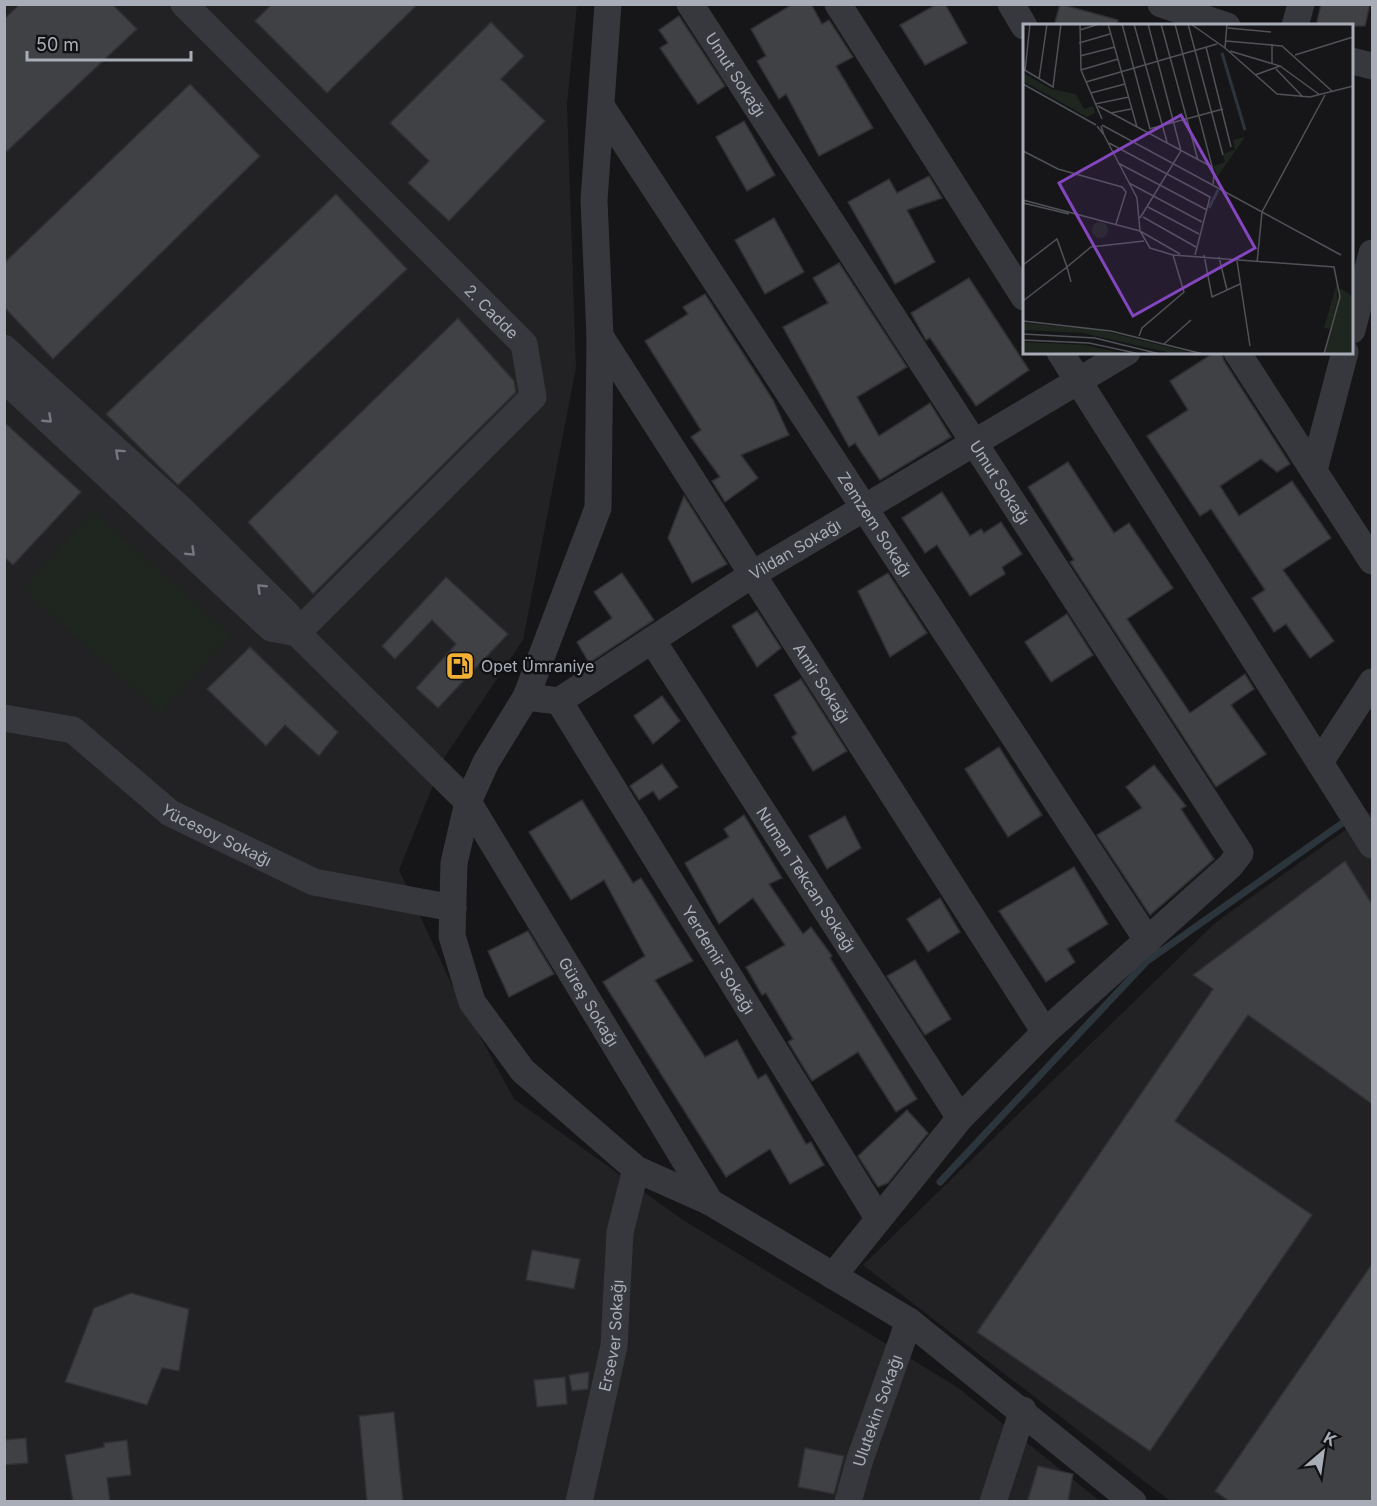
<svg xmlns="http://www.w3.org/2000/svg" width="1377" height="1506" font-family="Inter,sans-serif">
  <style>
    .built { fill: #222225 }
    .green { fill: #1e261f }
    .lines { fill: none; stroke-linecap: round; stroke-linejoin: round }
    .stream { stroke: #2c353c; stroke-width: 7 }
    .building { fill: #404145; stroke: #303034; stroke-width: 1.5 }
    .minor { stroke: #37383d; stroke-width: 27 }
    .oneway { stroke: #757881 }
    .labels { text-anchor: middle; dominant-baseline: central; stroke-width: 5; stroke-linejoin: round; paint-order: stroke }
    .street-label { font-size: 16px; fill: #a8adb8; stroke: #111113 }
    .poi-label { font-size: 16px; fill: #a8adb8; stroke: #111113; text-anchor: start }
    .inset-river { fill: none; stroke: #2c353c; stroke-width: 3 }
    .inset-road { fill: none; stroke: #505258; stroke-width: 1.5 }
    .view { fill: #8446be; fill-opacity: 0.15; stroke: #8446be; stroke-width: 3 }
    .inset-edge { fill: none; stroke: #a8adb8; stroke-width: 3 }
  </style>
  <rect width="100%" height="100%" fill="#161618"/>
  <g class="built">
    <polygon points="5,5 577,5 567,104 576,368 523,640 444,758 399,870 450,981 514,1099 683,1220 957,1387 1100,1501 5,1502"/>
    <polygon points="1372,811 1372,1501 1170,1501 863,1265 1215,923"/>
  </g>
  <polygon class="green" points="93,511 231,635 160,713 23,589"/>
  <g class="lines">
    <polyline class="stream" points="940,1182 1146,962 1341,824"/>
  </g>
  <g class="building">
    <polygon points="20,4 112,4 137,29 4,154 4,19"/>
    <polygon points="272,4 418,4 327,93 255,21"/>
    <polygon points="793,4 811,4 822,24 829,20 853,57 836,66 873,128 819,156 786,94 779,99 757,61 766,56 751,29"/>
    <polygon points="937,4 945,4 967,43 925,65 900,25"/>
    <polygon points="1060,4 1118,20 1117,26 1054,26"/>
    <polygon points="1321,4 1370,4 1365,26 1316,26"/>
    <polygon points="679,16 725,86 698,104 660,48 668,43 659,30"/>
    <polygon points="491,22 524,56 501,79 545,121 449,221 408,183 429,161 390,123"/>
    <polygon points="190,84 260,156 53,359 4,307 4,263"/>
    <polygon points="744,121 775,175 747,191 716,137"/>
    <polygon points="929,176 942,198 907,210 935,262 895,284 848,202 889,179 897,193"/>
    <polygon points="336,194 407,269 178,485 106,414"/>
    <polygon points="774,218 804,272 765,294 735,240"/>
    <polygon points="839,263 907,367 857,397 879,436 930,403 951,437 880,480 855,443 849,447 783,327 828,303 813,278"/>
    <polygon points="969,278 1029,370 976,406 930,338 926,340 911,313"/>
    <polygon points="705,294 773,400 789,435 741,455 758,478 725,502 712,481 720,477 691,437 701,430 645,341 688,314 683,307"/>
    <polygon points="458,318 514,381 516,392 313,594 248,522"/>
    <polygon points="1215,352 1221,352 1224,361 1290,464 1277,472 1261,459 1220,486 1239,516 1292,481 1331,538 1283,570 1334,641 1310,658 1286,624 1274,632 1252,598 1265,590 1211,509 1200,516 1147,436 1188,410 1170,381"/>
    <polygon points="4,422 81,492 13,565 4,557"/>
    <polygon points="1068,462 1114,533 1129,523 1173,588 1127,619 1190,713 1245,674 1254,689 1231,705 1266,754 1216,787 1070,562 1074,560 1028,487"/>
    <polygon points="942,492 970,536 981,529 984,533 1001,522 1022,554 1002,567 1005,574 970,596 937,545 925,553 902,518"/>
    <polygon points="684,496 727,564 692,583 668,538"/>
    <polygon points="622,573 654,620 589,663 577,642 612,618 594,592"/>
    <polygon points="888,573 927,633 890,657 858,591"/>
    <polygon points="446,577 508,634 438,708 416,688 456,644 432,620 395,659 382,646"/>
    <polygon points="757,611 781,648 757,667 732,626"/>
    <polygon points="1067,614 1093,655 1051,682 1025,642"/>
    <polygon points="250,647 338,732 319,756 285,725 266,746 207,689"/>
    <polygon points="801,679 847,751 813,771 792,737 797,734 774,695"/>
    <polygon points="662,696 680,721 653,744 634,716"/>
    <polygon points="999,747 1042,815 1008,837 965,769"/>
    <polygon points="662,764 678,787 659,800 653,791 639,800 630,786"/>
    <polygon points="1154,765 1186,806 1181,809 1214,859 1150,915 1097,835 1142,808 1126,787"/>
    <polygon points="582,800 633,883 641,878 693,961 655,980 705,1057 737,1040 758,1079 766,1074 806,1144 811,1142 824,1165 790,1184 770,1149 726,1177 603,982 645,956 604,880 571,900 529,832"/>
    <polygon points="744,815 782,878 769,884 803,934 811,927 832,956 830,958 917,1099 896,1112 858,1052 812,1081 788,1042 793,1039 766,993 762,995 746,967 785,945 753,898 719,924 685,863 729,837 724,829"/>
    <polygon points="845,816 861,848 827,869 809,836"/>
    <polygon points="1345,861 1372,904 1372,1104 1248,1015 1175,1121 1312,1215 1150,1451 977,1332 1213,989 1193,975"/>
    <polygon points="1074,867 1108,924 1067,949 1075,962 1046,982 999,911"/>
    <polygon points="940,898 960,932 928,952 907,919"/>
    <polygon points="528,931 554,974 509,997 488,951"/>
    <polygon points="915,960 951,1019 925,1035 887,976"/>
    <polygon points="907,1110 928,1133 888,1183 878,1187 858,1156"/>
    <polygon points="532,1250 580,1259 574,1289 526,1280"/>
    <polygon points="1372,1264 1372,1502 1230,1502 1215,1491"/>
    <polygon points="131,1293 189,1309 179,1371 162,1368 147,1405 65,1382 94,1308"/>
    <polygon points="589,1372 588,1389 572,1391 569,1375"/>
    <polygon points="565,1377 567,1404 537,1407 534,1380"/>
    <polygon points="394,1412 403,1502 367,1502 359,1416"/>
    <polygon points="26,1438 28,1463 4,1465 4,1440"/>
    <polygon points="127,1440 131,1475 107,1478 110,1502 73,1502 65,1455 104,1447 104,1443"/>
    <polygon points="805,1448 844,1456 834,1494 798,1487"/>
    <polygon points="1038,1466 1073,1474 1068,1502 1027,1502"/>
  </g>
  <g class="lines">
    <g class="minor">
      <path id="s1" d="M184,4L524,344L533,397L297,633"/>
      <polyline points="608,4 594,200 600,336 598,508 526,697 486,762 468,802 454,863 452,936 472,1002 523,1071 636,1169 710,1202 909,1321 1133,1502"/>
      <path id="s2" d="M690,4L1240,853L1230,866L1045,1032L960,1118L833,1276"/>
      <polyline points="838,4 1024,297"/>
      <polyline points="1011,4 1024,26"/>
      <polyline points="1161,4 1227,26"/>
      <polyline points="1295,26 1301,4"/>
      <polyline points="1352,61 1372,66"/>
      <path id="s3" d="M601,106L1148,941"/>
      <polyline points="1352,330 1372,253"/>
      <path id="s4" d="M600,336L1045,1032"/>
      <path id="s5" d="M4,348L182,510L288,615L297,633L468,802L710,1202"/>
      <polyline points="1060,352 1372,845"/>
      <polyline points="1237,352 1372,561"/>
      <polyline points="4,379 271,628 297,633"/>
      <polyline points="1314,470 1345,352"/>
      <path id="s6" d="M652,640L960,1118"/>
      <path id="s7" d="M526,697L559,701L753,574L1127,352"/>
      <path id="s8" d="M559,701L878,1218"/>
      <path id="s9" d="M4,718L73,730L170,813L314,882L453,908"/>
      <polyline points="1320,762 1372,682"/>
      <path id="s10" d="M579,1502L614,1346L620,1232L636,1169"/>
      <path id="s11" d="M848,1502L860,1459L909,1321"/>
      <polyline points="993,1502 1023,1410"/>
    </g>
  </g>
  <defs><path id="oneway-chevron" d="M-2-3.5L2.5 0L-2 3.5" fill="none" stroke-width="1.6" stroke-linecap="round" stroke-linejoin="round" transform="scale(1.5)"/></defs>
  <g class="oneway">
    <use href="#oneway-chevron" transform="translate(48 419) rotate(43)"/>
    <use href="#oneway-chevron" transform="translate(119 453) rotate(-138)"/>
    <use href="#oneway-chevron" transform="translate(191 552) rotate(44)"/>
    <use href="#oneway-chevron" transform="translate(261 588) rotate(-136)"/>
  </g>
  <defs>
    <g id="fuel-square" transform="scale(1.5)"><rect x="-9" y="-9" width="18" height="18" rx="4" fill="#f2b134" stroke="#111113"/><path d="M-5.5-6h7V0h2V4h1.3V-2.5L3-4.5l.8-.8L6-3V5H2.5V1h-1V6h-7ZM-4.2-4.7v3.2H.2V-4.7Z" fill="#111"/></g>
  </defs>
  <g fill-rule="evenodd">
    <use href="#fuel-square" x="460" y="666"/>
  </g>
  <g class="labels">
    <g class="street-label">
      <text stroke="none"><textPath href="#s2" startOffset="84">Umut Sokağı</textPath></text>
      <text stroke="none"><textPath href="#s1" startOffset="435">2. Cadde</textPath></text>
      <text stroke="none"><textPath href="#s2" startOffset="570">Umut Sokağı</textPath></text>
      <text stroke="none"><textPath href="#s3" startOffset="500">Zemzem Sokağı</textPath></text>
      <text stroke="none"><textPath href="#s7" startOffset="314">Vildan Sokağı</textPath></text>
      <text stroke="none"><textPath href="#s4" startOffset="412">Amir Sokağı</textPath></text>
      <text stroke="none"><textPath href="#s9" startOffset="249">Yücesoy Sokağı</textPath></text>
      <text stroke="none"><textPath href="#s6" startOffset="285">Numan Tekcan Sokağı</textPath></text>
      <text stroke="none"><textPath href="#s8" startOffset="304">Yerdemir Sokağı</textPath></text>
      <text stroke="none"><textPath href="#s5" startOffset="884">Güreş Sokağı</textPath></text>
      <text stroke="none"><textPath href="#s10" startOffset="170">Ersever Sokağı</textPath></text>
      <text stroke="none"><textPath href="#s11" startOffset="96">Ulutekin Sokağı</textPath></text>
    </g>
    <g class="poi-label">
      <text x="481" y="666">Opet Ümraniye</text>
    </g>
  </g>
  <g transform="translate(1023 24)">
    <rect width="330" height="330" fill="#161618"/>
    <path d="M0,49L28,65L53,70L61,85L70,82L72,89L64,93L0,57ZM222,113L194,153L191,142L202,138L200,130L212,126L210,116ZM69 206a8 8 0 1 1 16 0a8 8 0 1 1-16 0ZM314,259V276L307,305L301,304ZM317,264L330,273V330H302ZM0,299L77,306L173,330H152L60,309L0,306ZM0,318L61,321L104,330L0,328Z" fill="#1e261f"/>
    <path class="inset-river" d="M199,29L222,106M186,184L195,166"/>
    <path class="inset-road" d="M57,0L58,46L79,95M85,0L114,103M99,0L127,105M111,0L144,118M138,0L175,136M152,0L191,150L190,161M165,0L200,131M168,0L202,24L254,70L287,73L330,62M205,4L248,8M57,6L76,0M203,17L259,22L310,68M56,19L87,10M183,23L208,123M202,24L204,0M207,27L257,42L232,51M272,31L330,13M57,32L92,23M249,40V20M257,42L297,71M0,45L30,63L38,0M253,45L280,73M58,46L95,35M2,47L7,0M16,55L24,0M63,58L194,20M0,60L73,101M68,69L102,60M72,80L106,73M75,82L189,143M88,89L108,85M79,101L318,231M74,102L81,111L78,102M126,105L200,85M81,111L114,174L117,207L127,224L150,231L311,243L317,273L301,330M86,119L187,173L172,231M0,127L35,145L99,163L103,168L93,200M95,139L184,186M106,159L179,198M0,176L117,207L157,230M0,179L46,190M125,183L176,210M120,193L173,223M117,194L158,127L125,0M181,231L189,273L217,260M196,233L204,266M214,237L227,322M234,239L239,188L302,71M0,241L34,215L44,243L0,277M48,258L44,243L68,223L121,217M0,297L88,307L180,330M0,310L72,314L137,330M116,312L119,304L161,268L150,231M0,316L66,319L117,330M141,320L168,296M4,330H48"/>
    <path class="view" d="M158,91L232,224L110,292L36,159Z"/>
    <rect width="330" height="330" class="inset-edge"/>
  </g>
  <rect width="1377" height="1506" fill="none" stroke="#a8adb8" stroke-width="12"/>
  <g transform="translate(1323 1452) rotate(29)" stroke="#111113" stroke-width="4.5" paint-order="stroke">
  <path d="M0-4.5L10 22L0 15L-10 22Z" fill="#a8adb8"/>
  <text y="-9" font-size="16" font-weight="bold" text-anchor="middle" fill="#a8adb8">K</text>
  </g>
  <path d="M27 51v9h164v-9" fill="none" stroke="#a8adb8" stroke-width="3"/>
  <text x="36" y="51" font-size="18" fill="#a8adb8" stroke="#111113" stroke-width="4.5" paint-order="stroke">50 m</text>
</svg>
